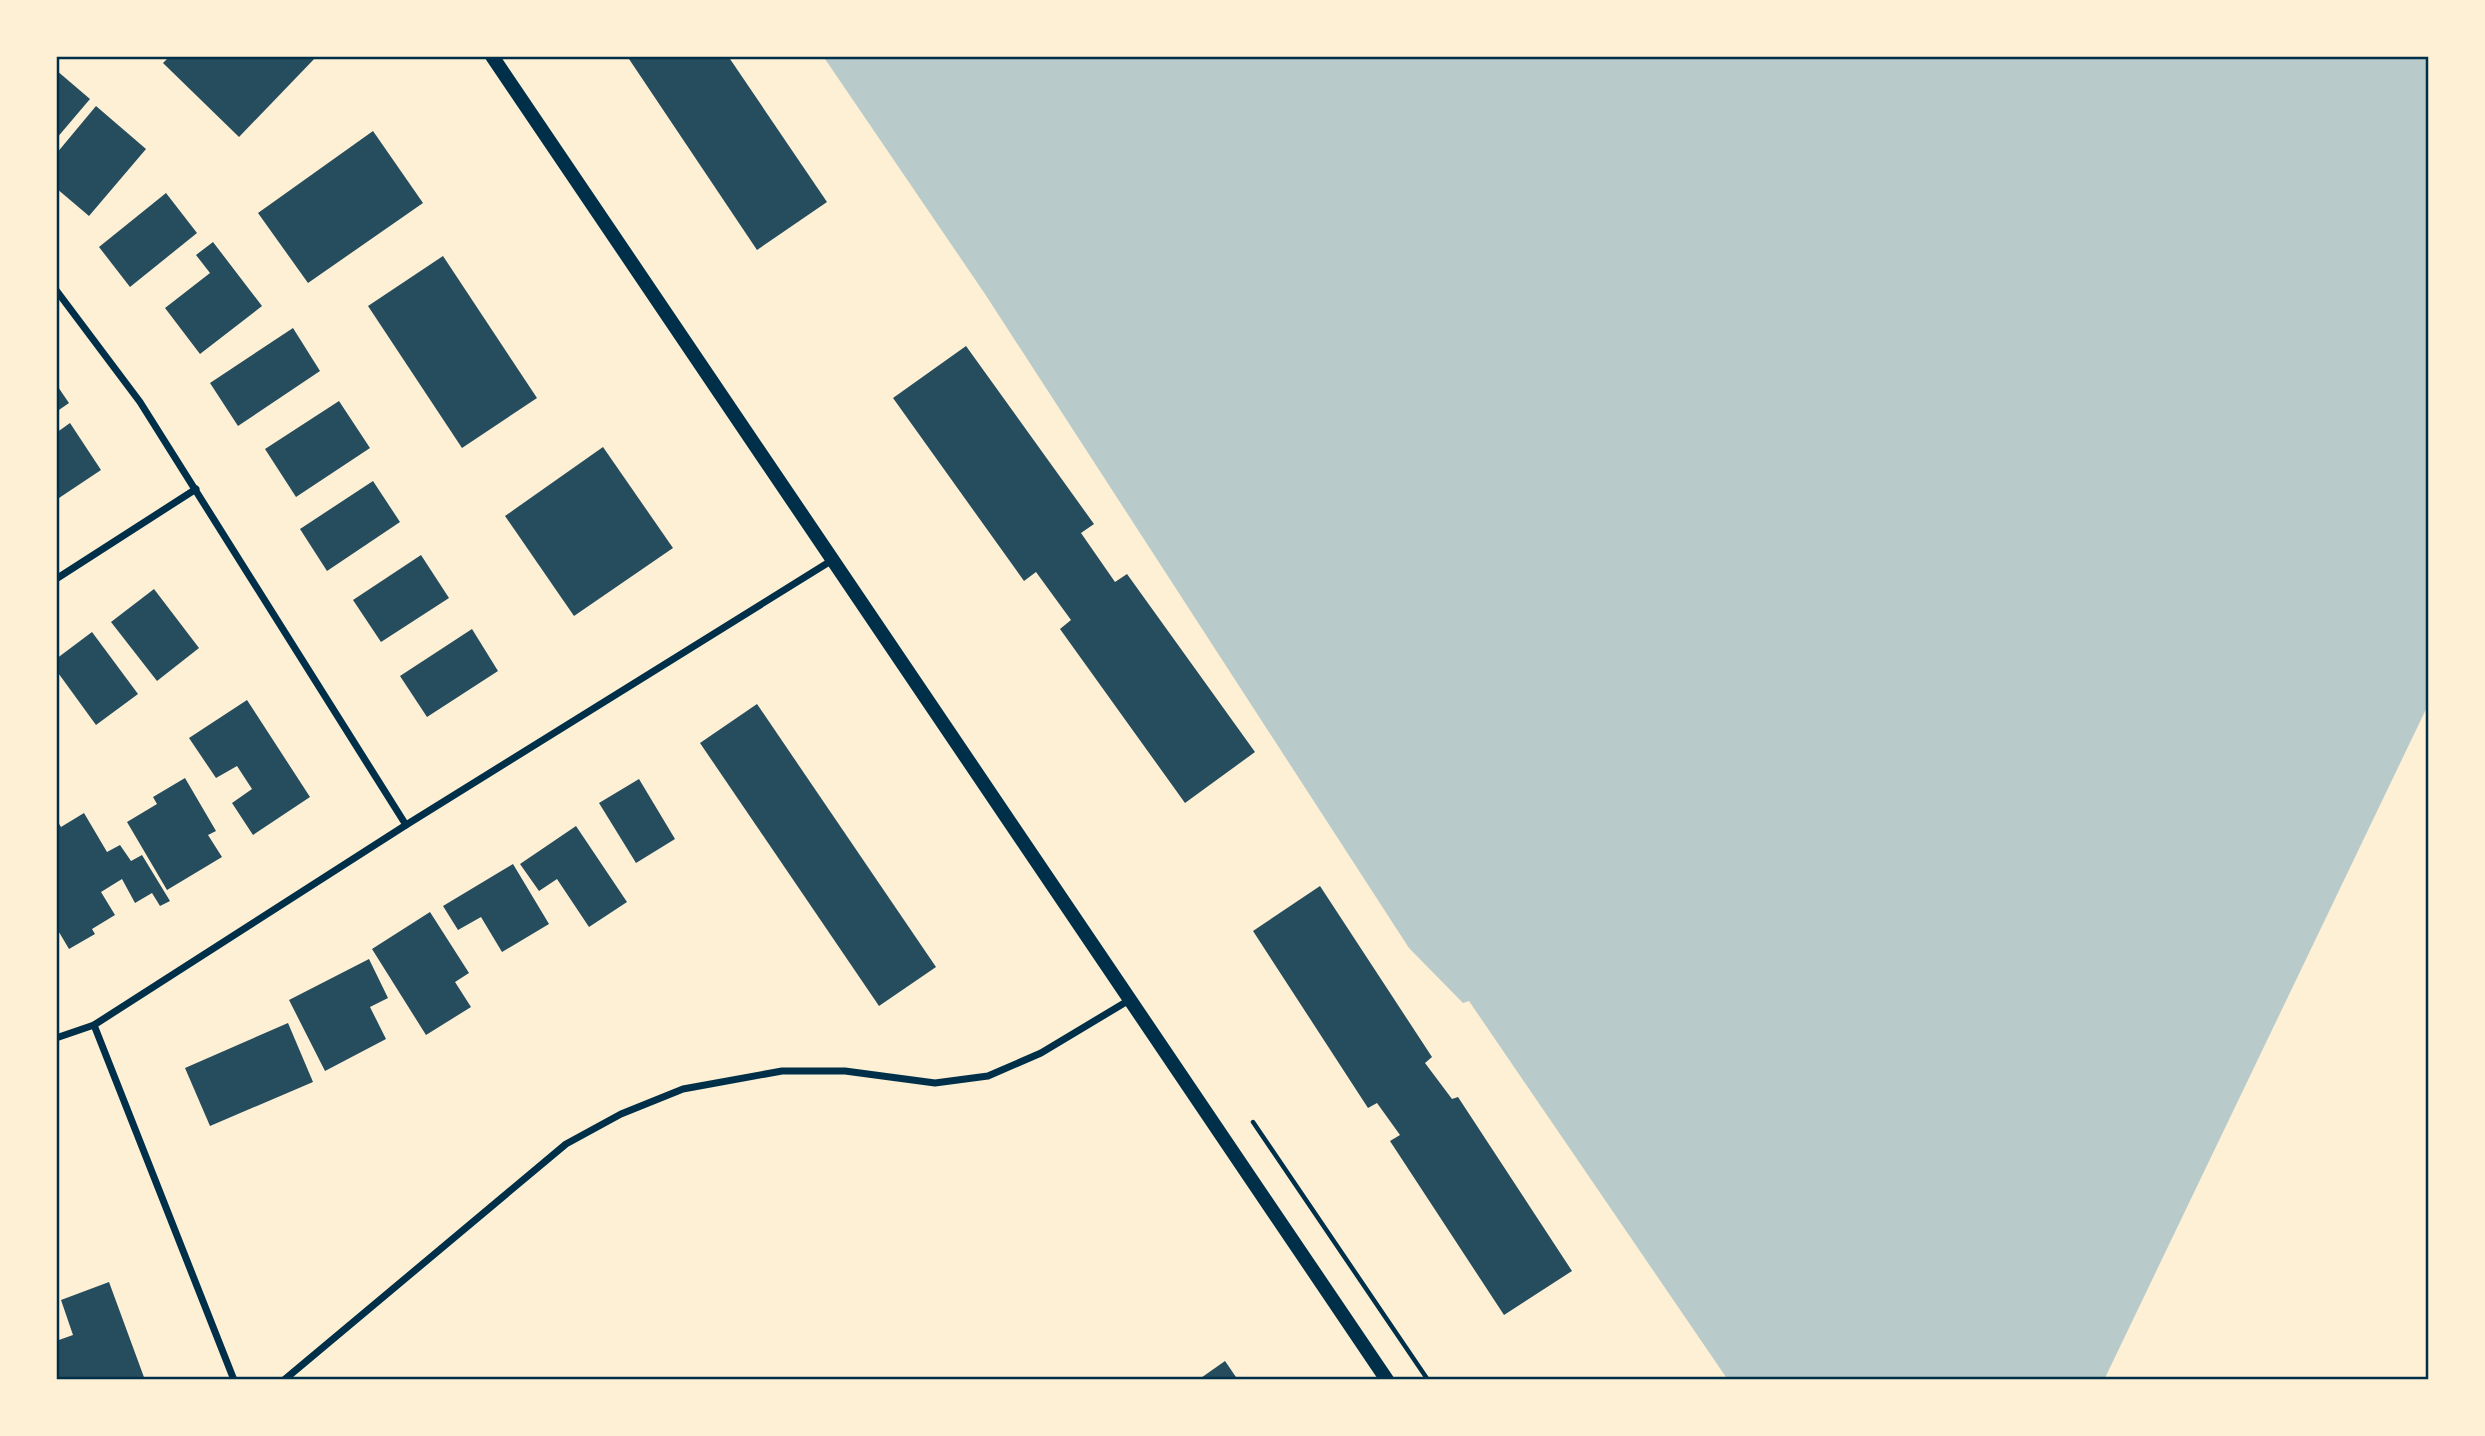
<svg xmlns="http://www.w3.org/2000/svg" width="2485" height="1436" font-family="'Exo 2',sans-serif">
  <style>
    .green { fill: #b9caca }
    .building { fill: #264d5e }
    .lines { fill: none; stroke-linecap: round; stroke-linejoin: round }
    .path { stroke: #003049; stroke-width: 4.5 }
    .minor { stroke: #003049; stroke-width: 7 }
    .secondary { stroke: #003049; stroke-width: 14 }
    .neatline { fill: none; stroke: #003049; stroke-width: 2.5 }
  </style>
  <rect width="100%" height="100%" fill="#fdf0d5"/>
  <polygon class="green" points="823,56 2429,56 2429,703 2104,1380 1728,1380 1469,1001 1463,1003 1409,948 985,294"/>
  <g class="building">
    <polygon points="170,56 317,56 239,137 163,63"/>
    <polygon points="627,56 728,56 827,202 757,250"/>
    <polygon points="56,70 90,99 56,139"/>
    <polygon points="96,106 146,149 89,216 56,188 56,154"/>
    <polygon points="373,131 423,203 308,283 258,213"/>
    <polygon points="166,193 197,233 130,287 99,247"/>
    <polygon points="213,242 262,306 200,354 165,308 210,273 196,255"/>
    <polygon points="443,256 537,398 462,448 368,306"/>
    <polygon points="293,328 320,371 238,426 210,383"/>
    <polygon points="966,346 1094,524 1081,533 1115,582 1127,574 1255,752 1185,803 1060,629 1071,620 1036,572 1024,581 893,398"/>
    <polygon points="56,384 69,403 56,412"/>
    <polygon points="339,401 370,448 296,497 265,449"/>
    <polygon points="70,423 101,470 56,500 56,433"/>
    <polygon points="603,447 673,548 574,616 505,516"/>
    <polygon points="373,481 400,522 327,571 300,529"/>
    <polygon points="421,555 449,598 381,642 353,600"/>
    <polygon points="154,589 199,648 157,681 111,622"/>
    <polygon points="472,629 498,671 427,717 400,676"/>
    <polygon points="92,632 138,694 96,725 56,670 56,659"/>
    <polygon points="247,700 310,797 253,835 232,803 252,789 237,766 216,778 189,738"/>
    <polygon points="757,704 936,967 879,1006 700,743"/>
    <polygon points="185,778 216,831 208,835 222,857 167,890 127,822 157,804 153,797"/>
    <polygon points="639,779 675,839 636,863 599,803"/>
    <polygon points="84,813 107,852 120,845 131,861 142,855 170,901 160,906 152,893 135,903 122,879 101,892 115,915 92,929 95,934 69,949 56,927 56,819 61,827"/>
    <polygon points="576,826 627,902 589,927 557,879 539,891 520,864"/>
    <polygon points="513,864 549,924 502,952 481,917 458,930 443,906"/>
    <polygon points="1320,886 1432,1057 1425,1063 1452,1099 1458,1097 1572,1271 1504,1315 1390,1141 1400,1135 1377,1103 1368,1108 1253,931"/>
    <polygon points="430,912 469,973 455,982 471,1007 426,1035 372,949"/>
    <polygon points="369,959 388,998 370,1007 386,1039 325,1071 289,1000"/>
    <polygon points="288,1023 313,1082 210,1126 185,1068"/>
    <polygon points="109,1282 145,1380 56,1380 56,1341 73,1335 61,1300"/>
    <polygon points="1225,1361 1238,1380 1198,1380"/>
  </g>
  <g class="lines">
    <polyline class="path" points="1253,1122 1428,1380"/>
    <g class="minor">
      <polyline points="56,290 140,402 406,825"/>
      <polyline points="56,579 196,489"/>
      <polyline points="94,1025 234,1380"/>
      <polyline points="56,1038 94,1025 406,825 834,559"/>
      <polyline points="284,1380 566,1144 621,1114 683,1089 782,1071 845,1071 935,1083 988,1076 1041,1053 1131,999"/>
    </g>
    <polyline class="secondary" points="492,56 1387,1380"/>
  </g>
  <rect width="2485" height="1436" fill="none" stroke="#fdf0d5" stroke-width="116"/>
  <rect x="58" y="58" width="2369" height="1320" class="neatline"/>
</svg>
